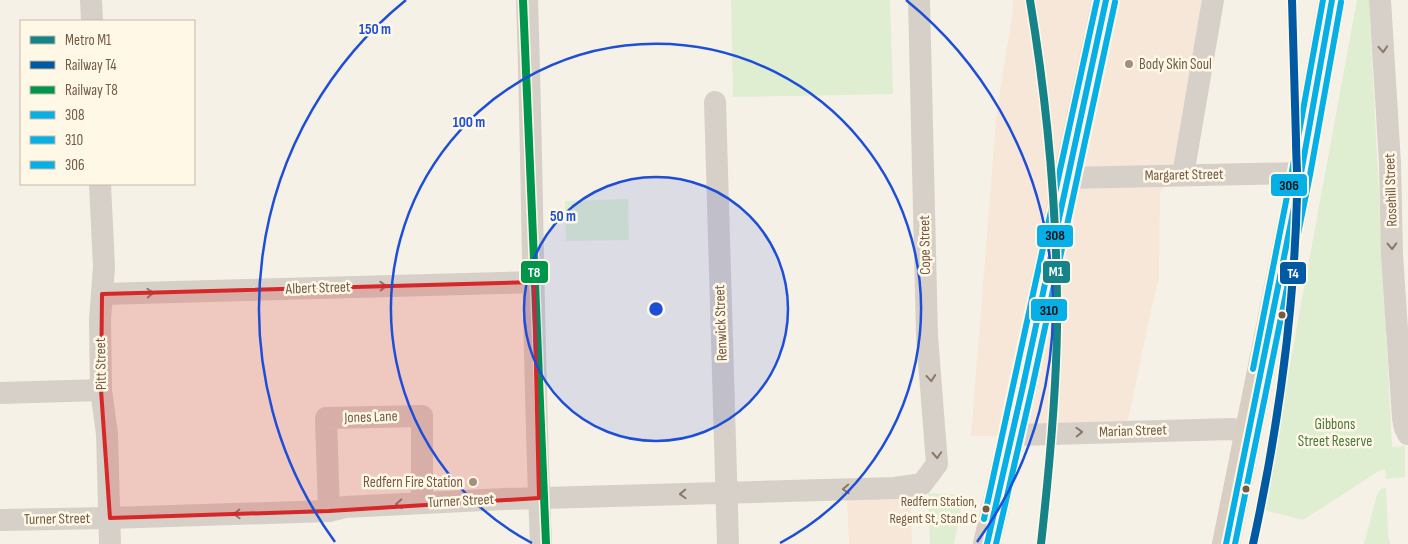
<svg xmlns="http://www.w3.org/2000/svg" width="1408" height="544" font-family="'Sofia Sans Condensed',sans-serif">
  <style>
    .commercial { fill: #f7e7d9 }
    .green { fill: #dfedd1 }
    .lines { fill: none; stroke-linecap: round; stroke-linejoin: round }
    .minor { stroke: #d7d0c9; stroke-width: 22 }
    .major { stroke: #d8cfc2; stroke-width: 28 }
    .bus-1-casing { stroke: #fff8e6; stroke-width: 10 }
    .bus-2-casing { stroke: #fff8e6; stroke-width: 10 }
    .bus-3-casing { stroke: #fff8e6; stroke-width: 10 }
    .bus-1 { stroke: #06b0e7; stroke-width: 6 }
    .bus-2 { stroke: #06b0e7; stroke-width: 6 }
    .bus-3 { stroke: #06b0e7; stroke-width: 6 }
    .rail-1-casing { stroke: #fff8e6; stroke-width: 11 }
    .rail-2-casing { stroke: #fff8e6; stroke-width: 11 }
    .rail-1 { stroke: #005aa3; stroke-width: 8 }
    .rail-2 { stroke: #00954c; stroke-width: 8 }
    .metro-1-casing { stroke: #fff8e6; stroke-width: 11 }
    .metro-1 { stroke: #168388; stroke-width: 8 }
    .oneway { stroke: #8c7868 }
    .marked { fill: #d62828; fill-opacity: 0.2; stroke: #d62828; stroke-width: 4; stroke-linejoin: round }
    .ring { fill: none; stroke: #1d4ed8; stroke-width: 2.5 }
    .poi-dot { fill: #a1907f; stroke: #fff8e6; stroke-width: 2 }
    .bus-dot { fill: #735b47; stroke: #fff8e6; stroke-width: 2 }
    .labels { text-anchor: middle; dominant-baseline: central; stroke-width: 5; stroke-linejoin: round; paint-order: stroke }
    .bus-label { font-size: 14px; fill: #735b47; stroke: #fff8e6; text-anchor: end }
    .poi-label { font-size: 15px; fill: #735b47; stroke: #fff8e6; text-anchor: start }
    .street-label { font-size: 15px; fill: #735b47; stroke: #fff8e6 }
    .park-label { font-size: 15px; fill: #4b793f; stroke: #fff8e6 }
    .centre { fill: #1d4ed8; stroke: #fff8e6; stroke-width: 2.5 }
    .ring-label { font-size: 15px; text-anchor: middle; font-weight: bold; fill: #1d4ed8; stroke: #fff8e6; stroke-width: 5; stroke-linejoin: round; paint-order: stroke }
    .line-badge { stroke: #fff8e6; stroke-width: 2 }
    .badge-label { font-size: 14px; text-anchor: middle; font-weight: bold; fill: #fff }
    .pale-badge-label { font-size: 14px; text-anchor: middle; font-weight: bold; fill: #111 }
  </style>
  <rect width="100%" height="100%" fill="#f6f1e6"/>
  <g class="commercial">
    <polygon points="1013,0 1210,0 1177,167 1160,193 1159,278 1152,306 1128,421 1037,424 1018,436 971,436 997,108 1012,17"/>
    <polygon points="911,497 912,544 849,544 847,499"/>
  </g>
  <g class="green">
    <polygon points="731,0 890,0 893,94 733,97"/>
    <polygon points="1357,0 1369,0 1392,447 1405,446 1405,477 1386,479 1385,469 1379,471 1303,520 1260,509 1277,435"/>
    <polygon points="628,199 629,240 566,241 565,201"/>
    <polygon points="1386,487 1388,536 1390,544 1364,544 1377,495 1380,490"/>
    <polygon points="928,493 964,495 954,544 930,544"/>
  </g>
  <g class="lines">
    <g class="minor">
      <polyline points="91,0 92,21"/>
      <path d="M527,0C533,181 533,363 541,544"/>
      <polyline points="1380,0 1390,163 1392,255 1403,418 1405,428 1408,434"/>
      <polyline points="715,102 728,544"/>
      <polyline points="1183,175 1213,0"/>
      <polyline points="1067,178 1301,173"/>
      <polyline points="100,184 104,267 100,320 101,390 107,434 110,544"/>
      <polyline points="102,294 534,282"/>
      <polyline points="0,393 101,390"/>
      <polyline points="1013,435 1233,429 1242,434 1248,443"/>
      <polyline points="329,511 326,418 422,416 422,503"/>
      <polyline points="0,520 110,518 329,511 345,507 504,499 895,488 922,484 937,464 927,336 919,0"/>
    </g>
    <g class="major">
      <polyline points="987,544 1023,386 1059,214 1106,0"/>
      <polyline points="1226,544 1301,173 1332,0"/>
    </g>
    <g class="bus-1-casing">
      <g id="bus-1">
        <polyline points="987,544 1023,386 1106,0"/>
        <polyline points="1226,544 1301,173 1332,0"/>
      </g>
    </g>
    <g class="bus-2-casing">
      <g id="bus-2">
        <polyline points="996,544 1032,388 1115,2"/>
        <polyline points="1235,544 1310,175 1341,2"/>
      </g>
    </g>
    <g class="bus-3-casing">
      <g id="bus-3">
        <polyline points="1253,369 1292,171 1323,0"/>
        <polyline points="984,519 1097,0"/>
      </g>
    </g>
    <use href="#bus-1" class="bus-1"/>
    <use href="#bus-2" class="bus-2"/>
    <use href="#bus-3" class="bus-3"/>
    <g class="rail-1-casing">
      <path id="rail-1" d="M1253,544C1278,429 1294,314 1297,196C1298,177 1296,159 1296,140C1295,93 1293,47 1292,0"/>
    </g>
    <g class="rail-2-casing">
      <polyline id="rail-2" points="523,0 546,544"/>
    </g>
    <use href="#rail-1" class="rail-1"/>
    <use href="#rail-2" class="rail-2"/>
    <g class="metro-1-casing">
      <path id="metro-1" d="M1030,0C1048,109 1058,218 1057,328C1056,401 1049,472 1041,544"/>
    </g>
    <use href="#metro-1" class="metro-1"/>
  </g>
  <defs><path id="oneway-chevron" d="M-2-3.5L2.5 0L-2 3.5" fill="none" stroke-width="1.6" stroke-linecap="round" stroke-linejoin="round" transform="scale(1.25)"/></defs>
  <g class="oneway">
    <use href="#oneway-chevron" transform="translate(1383 49) rotate(86)"/>
    <use href="#oneway-chevron" transform="translate(1392 246) rotate(89)"/>
    <use href="#oneway-chevron" transform="translate(383 286) rotate(-2)"/>
    <use href="#oneway-chevron" transform="translate(150 293) rotate(-2)"/>
    <use href="#oneway-chevron" transform="translate(931 378) rotate(85)"/>
    <use href="#oneway-chevron" transform="translate(1079 432) rotate(-2)"/>
    <use href="#oneway-chevron" transform="translate(937 455) rotate(87)"/>
    <use href="#oneway-chevron" transform="translate(846 489) rotate(178)"/>
    <use href="#oneway-chevron" transform="translate(683 494) rotate(178)"/>
    <use href="#oneway-chevron" transform="translate(399 504) rotate(177)"/>
    <use href="#oneway-chevron" transform="translate(237 514) rotate(178)"/>
  </g>
  <path class="marked" d="M534,282L539,498L329,511L110,518L101,390L102,294Z"/>
  <circle cx="656" cy="309" r="132" fill="#1d4ed8" fill-opacity=".12"/>
  <g class="ring">
    <circle cx="656" cy="309" r="132"/>
    <path d="M532 543A265 265 0 1 1 780 543"/>
    <path d="M335 542A397 397 0 0 1 406 0M906 0A397 397 0 0 1 977 542"/>
  </g>
  <g class="poi-dot">
    <circle cx="1129" cy="64" r="5"/>
    <circle cx="473" cy="482" r="5"/>
  </g>
  <g class="bus-dot">
    <circle cx="1282" cy="315" r="4.5"/>
    <circle cx="1246" cy="489" r="4.5"/>
    <circle cx="986" cy="509" r="4.5"/>
  </g>
  <g class="labels">
    <g class="bus-label">
      <text x="977" y="501">Redfern Station,<tspan x="977" dy="17">Regent St, Stand C</tspan></text>
    </g>
    <g class="poi-label">
      <text x="1139" y="64">Body Skin Soul</text>
      <text x="463" y="482" text-anchor="end">Redfern Fire Station</text>
    </g>
    <g class="street-label">
      <text transform="translate(1184 175) rotate(-1)">Margaret Street</text>
      <text transform="translate(1391 190) rotate(-92)">Rosehill Street</text>
      <text transform="translate(925 245) rotate(-91)">Cope Street</text>
      <text transform="translate(318 288) rotate(-2)">Albert Street</text>
      <text transform="translate(721 323) rotate(-92)">Renwick Street</text>
      <text transform="translate(101 364) rotate(-91)">Pitt Street</text>
      <text transform="translate(371 417) rotate(-2)">Jones Lane</text>
      <text transform="translate(1133 431) rotate(-2)">Marian Street</text>
      <text transform="translate(461 501) rotate(-3)">Turner Street</text>
      <text transform="translate(57 519) rotate(-1)">Turner Street</text>
    </g>
    <g class="park-label">
      <text x="1335" y="424">Gibbons<tspan x="1335" dy="17">Street Reserve</tspan></text>
    </g>
  </g>
  <circle cx="656" cy="309" r="8" class="centre"/>
  <g class="ring-label">
    <text x="375" y="34">150 m</text>
    <text x="469" y="127">100 m</text>
    <text x="563" y="221">50 m</text>
  </g>
  <g class="line-badge">
    <rect x="1270" y="173" width="38" height="24" rx="5" fill="#06b0e7"/>
    <rect x="1036" y="224" width="38" height="24" rx="5" fill="#06b0e7"/>
    <rect x="1042" y="260" width="29" height="24" rx="5" fill="#168388"/>
    <rect x="520" y="260" width="29" height="24" rx="5" fill="#00954c"/>
    <rect x="1279" y="261" width="28" height="24" rx="5" fill="#005aa3"/>
    <rect x="1030" y="298" width="38" height="24" rx="5" fill="#06b0e7"/>
  </g>
  <g class="badge-label">
    <text x="1056" y="276">M1</text>
    <text x="534" y="277">T8</text>
    <text x="1293" y="278">T4</text>
  </g>
  <g class="pale-badge-label">
    <text x="1289" y="190">306</text>
    <text x="1055" y="240">308</text>
    <text x="1049" y="315">310</text>
  </g>
  <rect x="20" y="20" width="175" height="165" fill="#fff8e6" stroke="#c7b9a6"/>
  <rect x="30" y="36" width="25" height="8" fill="#168388" stroke="#c7b9a6"/>
  <text x="65" y="45" font-size="15" fill="#735b47">Metro M1</text>
  <rect x="30" y="61" width="25" height="8" fill="#005aa3" stroke="#c7b9a6"/>
  <text x="65" y="70" font-size="15" fill="#735b47">Railway T4</text>
  <rect x="30" y="86" width="25" height="8" fill="#00954c" stroke="#c7b9a6"/>
  <text x="65" y="95" font-size="15" fill="#735b47">Railway T8</text>
  <rect x="30" y="111" width="25" height="8" fill="#06b0e7" stroke="#c7b9a6"/>
  <text x="65" y="120" font-size="15" fill="#735b47">308</text>
  <rect x="30" y="136" width="25" height="8" fill="#06b0e7" stroke="#c7b9a6"/>
  <text x="65" y="145" font-size="15" fill="#735b47">310</text>
  <rect x="30" y="161" width="25" height="8" fill="#06b0e7" stroke="#c7b9a6"/>
  <text x="65" y="170" font-size="15" fill="#735b47">306</text>
</svg>
